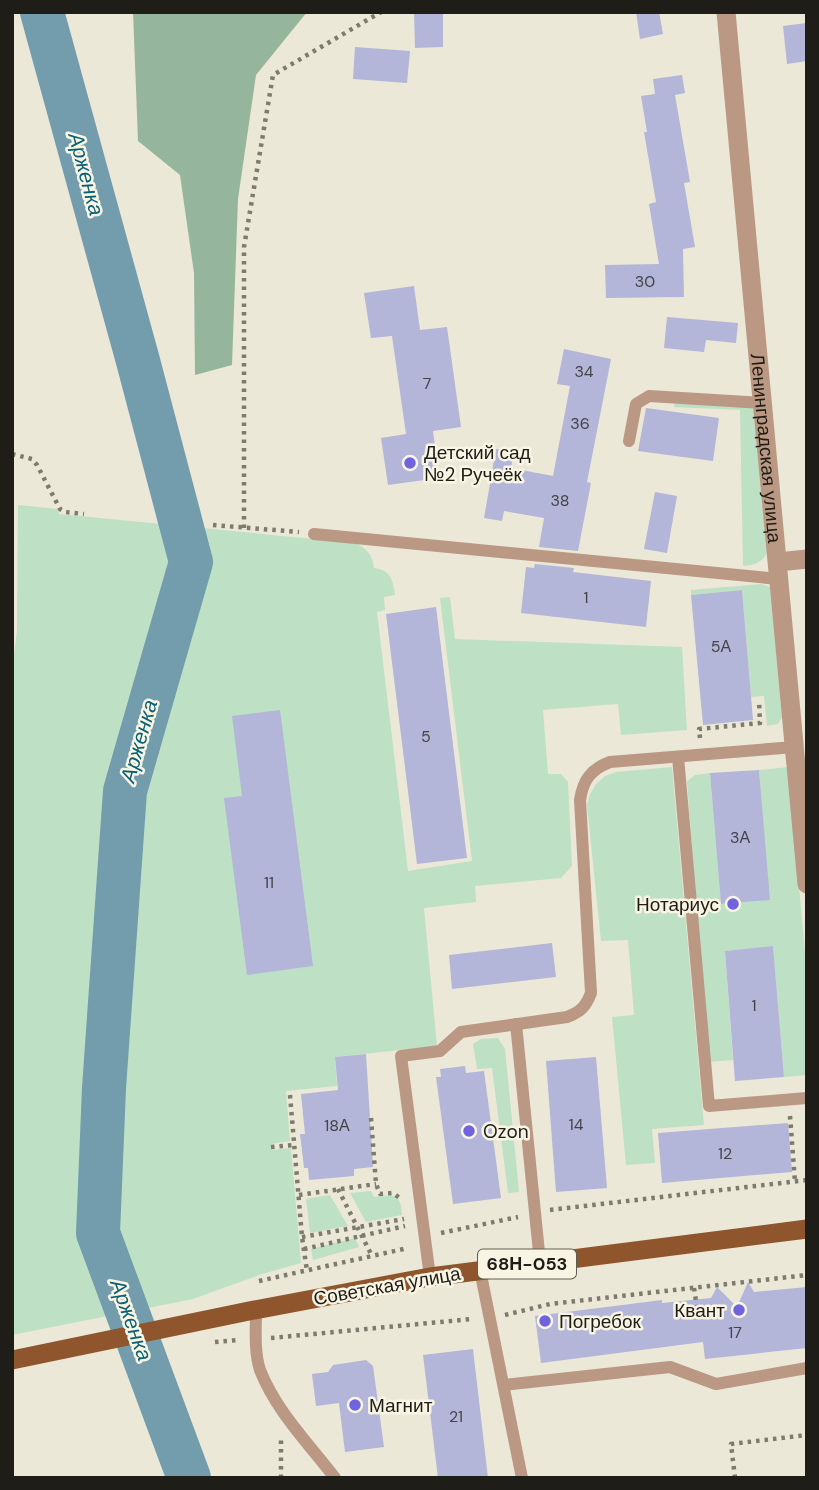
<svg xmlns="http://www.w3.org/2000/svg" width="819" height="1490" font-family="'DM Sans',sans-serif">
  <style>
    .green { fill: #bee0c5 }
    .forest { fill: #95b69d }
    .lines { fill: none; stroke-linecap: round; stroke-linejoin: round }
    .river { stroke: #739dad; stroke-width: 44 }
    .building { fill: #b3b5d9 }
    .path { stroke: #7d7a6f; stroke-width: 4.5; stroke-dasharray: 3.5 5; stroke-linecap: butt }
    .service { stroke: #ba9883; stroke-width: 12 }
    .minor { stroke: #ba9883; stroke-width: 19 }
    .primary { stroke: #8f552d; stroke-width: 19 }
    .poi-dot { fill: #6f64de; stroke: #f9f5e4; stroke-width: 2.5 }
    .labels { text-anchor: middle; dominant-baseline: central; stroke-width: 5; stroke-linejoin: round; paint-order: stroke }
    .number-label { font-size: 16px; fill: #444348 }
    .shield { fill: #f9f5e4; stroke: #605e54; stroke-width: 2 }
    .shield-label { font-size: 18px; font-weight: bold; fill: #1f1d17 }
    .street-label { font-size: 19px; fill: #1f1d17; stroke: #f9f5e4 }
    .poi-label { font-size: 19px; fill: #1f1d17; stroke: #f9f5e4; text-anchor: start }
    .water-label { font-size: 21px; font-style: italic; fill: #0a6077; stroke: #f9f5e4 }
  </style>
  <rect width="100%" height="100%" fill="#ece8d7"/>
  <g class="green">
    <path d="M675,402L749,405L755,410L768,550C764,562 755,565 743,566L740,410L674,407Z"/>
    <path d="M18,505L59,509V514L354,543C367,548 372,554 374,568C391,570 393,580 395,595L384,597L385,610L377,612L408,871L472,861L440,598L450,597L455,639L682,647L687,730L621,735L618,704L543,710L548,774H561L568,782L572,866L561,878L475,886L476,902L424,908L437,1046L335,1057L337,1086L286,1091L290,1141L271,1144L272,1150L291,1148L301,1263L262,1274L193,1299L12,1335V672L17,631Z"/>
    <polygon points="761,584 770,587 782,718 778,724 767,726 764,696 751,697 742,590 691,595 691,590"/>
    <polygon points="672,767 704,1125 652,1129 655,1163 626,1165 612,1017 634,1015 628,940 601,941 587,805 590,794 596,784 605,776 616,772"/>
    <polygon points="788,767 807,973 807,1075 784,1077 773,947 725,951 733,1060 708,1062 687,781 695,775 710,773 721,904 769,900 759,770"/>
    <polygon points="498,1038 505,1049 519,1192 508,1193 492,1068 477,1069 473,1044 481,1039"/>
    <path d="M371,1191L374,1197C393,1195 401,1192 402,1215L366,1222L350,1193Z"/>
    <polygon points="330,1195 348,1226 310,1233 306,1199"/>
    <polygon points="355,1238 359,1247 313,1260 311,1249"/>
  </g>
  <polygon class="forest" points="133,12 307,12 256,75 238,199 232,365 195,375 194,273 180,175 138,141"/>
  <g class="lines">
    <polyline class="river" points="42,12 138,361 191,562 125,791 104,1088 98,1233 189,1478"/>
  </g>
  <g class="building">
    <polygon points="414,12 443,12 443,47 415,48"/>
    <polygon points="636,12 659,12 663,34 640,39"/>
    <polygon points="807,23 807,61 787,64 783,26"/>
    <polygon points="355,47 410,51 407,83 353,79"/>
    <polygon points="682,75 685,93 675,95 690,182 684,183 695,247 683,249 684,297 606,298 605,265 659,264 649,204 656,202 644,132 647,132 641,96 655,94 653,79"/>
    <polygon points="414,286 420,330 447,327 461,427 433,431 439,478 388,485 381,438 406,434 392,336 371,338 364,293"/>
    <polygon points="667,317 738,323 736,343 706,340 704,352 664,348"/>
    <polygon points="564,349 611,359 587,482 591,483 578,551 539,547 544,518 504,511 502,521 484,518 496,449 514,452 511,468 553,476 570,386 557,384"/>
    <polygon points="646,408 719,418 713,461 638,451"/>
    <polygon points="655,492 677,496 667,553 644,549"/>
    <polygon points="535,564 574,568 573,572 651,581 646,627 521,613 526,567 534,568"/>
    <polygon points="742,590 753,720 703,725 691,595"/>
    <polygon points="436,607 467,858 417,864 386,614"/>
    <polygon points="280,710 313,966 247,975 224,798 242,796 232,716"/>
    <polygon points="759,770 770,900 721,904 710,773"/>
    <polygon points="552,943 556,977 452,989 449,955"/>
    <polygon points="773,946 784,1077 735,1081 725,951"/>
    <polygon points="366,1054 373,1167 354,1169 354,1176 309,1180 308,1168 304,1168 301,1142 300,1134 305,1134 301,1094 338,1090 335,1057"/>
    <polygon points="596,1057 607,1188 556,1192 546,1061"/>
    <polygon points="465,1066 466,1073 484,1071 501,1198 453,1204 436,1077 441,1077 440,1069"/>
    <polygon points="788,1123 792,1172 662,1183 658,1133"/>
    <polygon points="748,1282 754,1292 807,1287 807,1348 705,1359 703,1342 541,1363 535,1316 662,1300 662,1303 711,1298 717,1287 737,1307"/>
    <polygon points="473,1349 488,1478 438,1478 423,1355"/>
    <polygon points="366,1360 373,1366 384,1447 345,1452 339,1403 316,1406 312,1374 328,1372 333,1365"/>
  </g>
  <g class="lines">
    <g class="path">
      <polyline points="12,454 32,459 37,465 60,509 65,512 84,514"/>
      <polyline points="213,525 299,532"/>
      <polyline points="244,528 244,247 273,75 381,12"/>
      <polyline points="700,738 699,729 760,723 759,700"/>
      <polyline points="290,1095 302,1237 307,1271"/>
      <polyline points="790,1116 795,1182"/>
      <polyline points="371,1118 376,1184 380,1194 393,1193 401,1199"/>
      <polyline points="271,1147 294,1145"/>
      <polyline points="338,1189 372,1256"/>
      <polyline points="299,1195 376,1184"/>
      <polyline points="550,1210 807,1180"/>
      <polyline points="441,1233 518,1217"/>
      <polyline points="302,1237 404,1219"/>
      <polyline points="304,1249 405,1226"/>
      <polyline points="259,1281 408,1248"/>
      <polyline points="694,1288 697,1308"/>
      <polyline points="505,1315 550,1304 807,1275"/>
      <polyline points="271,1338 472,1319"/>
      <polyline points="215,1342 238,1340"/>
      <polyline points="281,1478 281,1440"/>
      <polyline points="735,1478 731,1444 807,1435"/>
    </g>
    <g class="service">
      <polyline points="629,441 636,404 649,396 763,403"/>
      <polyline points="314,534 779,579"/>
      <polyline points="678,757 709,1106 807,1098"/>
      <polyline points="516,1024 540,1262"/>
      <polyline points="480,1270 522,1478"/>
      <path d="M430,1277L401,1056L440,1051L461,1032L567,1017C581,1012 586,1006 591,993L580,800C583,780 591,769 610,762L794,747"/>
      <path d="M256,1310C256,1329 254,1352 260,1370C276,1411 309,1444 335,1478"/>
      <polyline points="504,1385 670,1367 716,1384 807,1368"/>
    </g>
    <g class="minor">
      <path id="s1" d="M726,12L807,884"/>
      <polyline points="778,562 807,559"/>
    </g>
    <polyline class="primary" points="12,1360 249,1311 430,1277 807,1229"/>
  </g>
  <g class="poi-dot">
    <circle cx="410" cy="463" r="7"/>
    <circle cx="733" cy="904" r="7"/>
    <circle cx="469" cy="1131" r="7"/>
    <circle cx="739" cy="1310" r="7"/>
    <circle cx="545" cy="1321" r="7"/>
    <circle cx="355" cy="1405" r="7"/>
  </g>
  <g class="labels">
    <g class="number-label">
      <text x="645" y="281">30</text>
      <text x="584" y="371">34</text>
      <text x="427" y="383">7</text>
      <text x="580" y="423">36</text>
      <text x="560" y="500">38</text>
      <text x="586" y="597">1</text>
      <text x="721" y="646">5А</text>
      <text x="426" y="736">5</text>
      <text x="740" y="837">3А</text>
      <text x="269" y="882">11</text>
      <text x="754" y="1005">1</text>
      <text x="576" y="1124">14</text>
      <text x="337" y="1125">18А</text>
      <text x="725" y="1153">12</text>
      <text x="735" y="1332">17</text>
      <text x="456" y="1416">21</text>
    </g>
    <rect class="shield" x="478" y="1249.5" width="98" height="29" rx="5"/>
    <g class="shield-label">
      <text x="527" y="1264">68Н-053</text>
    </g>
    <g class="street-label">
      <text stroke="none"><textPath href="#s1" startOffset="438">Ленинградская улица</textPath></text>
      <text transform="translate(387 1286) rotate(-10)">Советская улица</text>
    </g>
    <g class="poi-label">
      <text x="424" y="452">Детский сад<tspan x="424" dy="22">№2 Ручеёк</tspan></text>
      <text x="719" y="904" text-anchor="end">Нотариус</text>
      <text x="483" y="1131">Ozon</text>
      <text x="725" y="1310" text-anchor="end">Квант</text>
      <text x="559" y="1321">Погребок</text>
      <text x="369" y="1405">Магнит</text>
    </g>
    <g class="water-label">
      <text transform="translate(86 174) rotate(75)">Арженка</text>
      <text transform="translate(139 741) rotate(-74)">Арженка</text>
      <text transform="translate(131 1320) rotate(70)">Арженка</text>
    </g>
  </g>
  <rect width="819" height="1490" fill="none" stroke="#1f1d17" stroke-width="28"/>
</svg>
